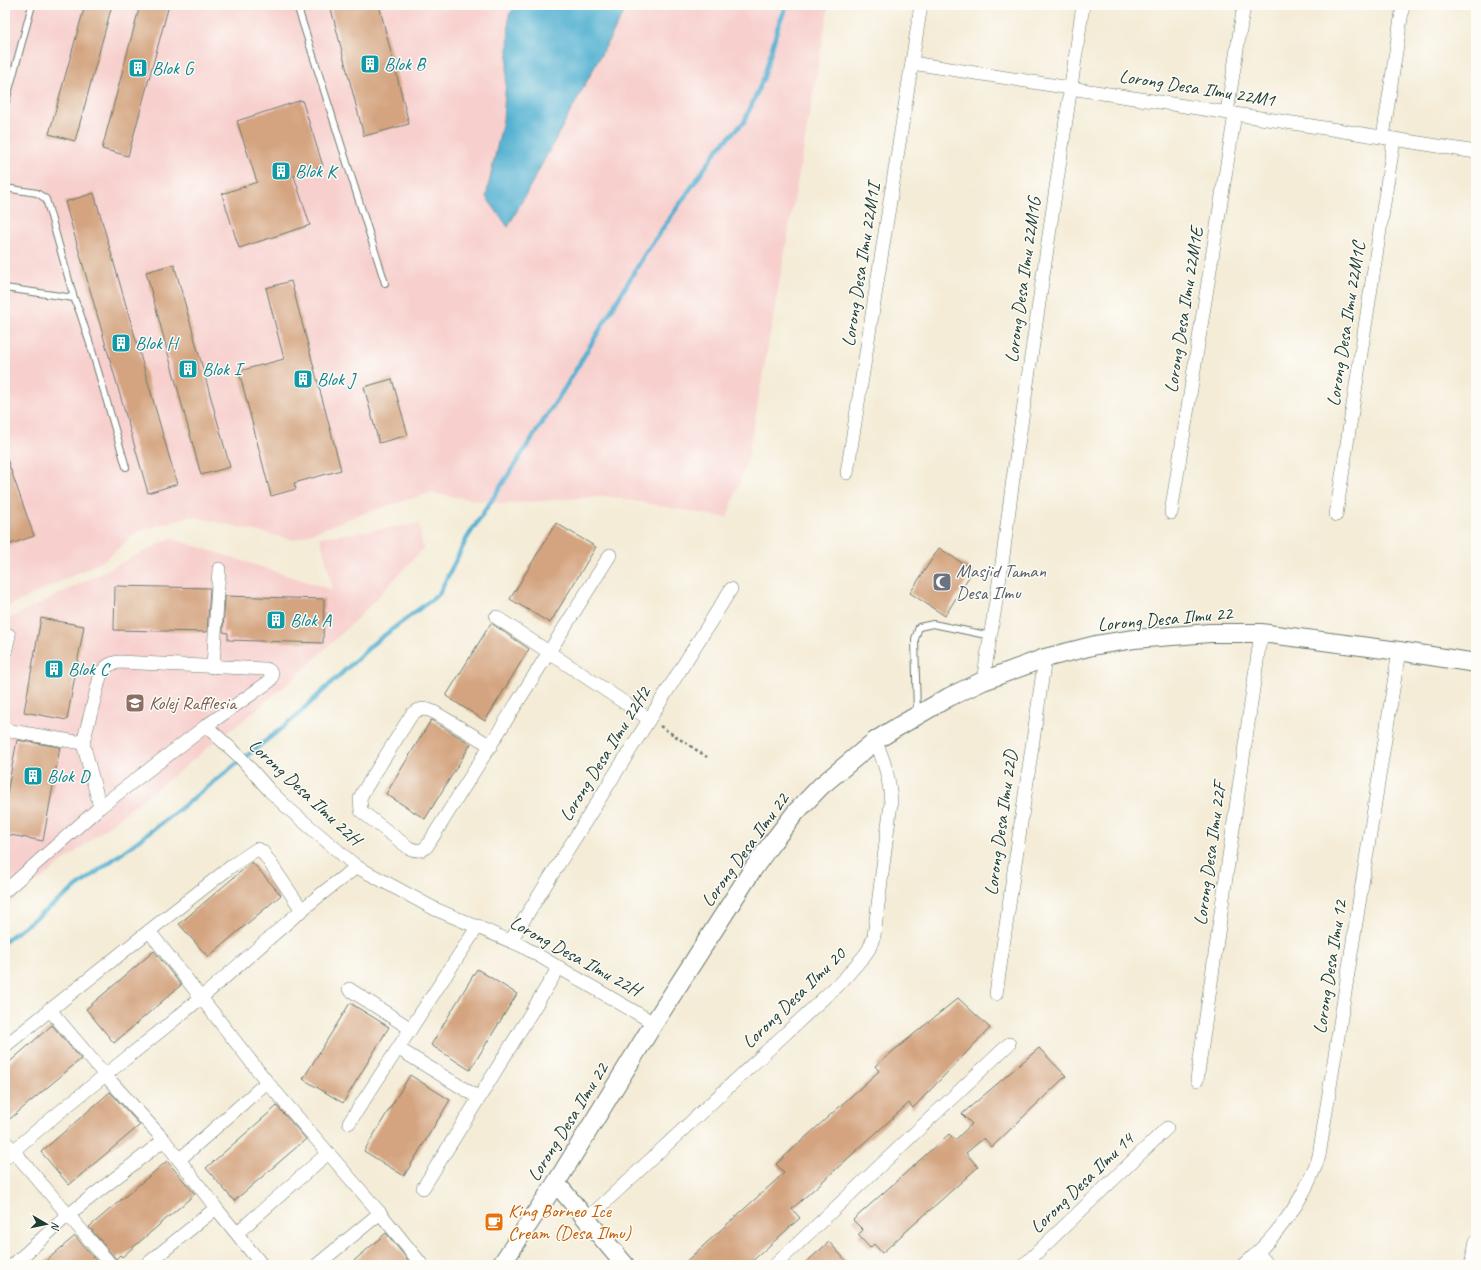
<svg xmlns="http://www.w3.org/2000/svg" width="1481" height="1270" font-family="Caveat,sans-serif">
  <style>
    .built { fill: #f7d0ce }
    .water { fill: #53b1d1; stroke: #397782 }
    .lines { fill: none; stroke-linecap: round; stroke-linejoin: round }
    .stream { stroke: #53b1d1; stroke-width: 4.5 }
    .building { fill: #d4a480 }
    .lane-casing { stroke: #6a7a6d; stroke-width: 8 }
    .street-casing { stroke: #6a7a6d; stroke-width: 14 }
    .secondary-casing { stroke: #6a7a6d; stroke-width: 20 }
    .path { stroke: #6a7a6d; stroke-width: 2.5; stroke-dasharray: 3 3; stroke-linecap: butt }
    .lane { stroke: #fff; stroke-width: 6 }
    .street { stroke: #fff; stroke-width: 13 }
    .secondary { stroke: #fff; stroke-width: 18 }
    .labels { text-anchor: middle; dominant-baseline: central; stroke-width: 3; stroke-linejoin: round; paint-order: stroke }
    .culture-label { font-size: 19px; fill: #0d838f; stroke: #fdfcf7; text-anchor: start }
    .street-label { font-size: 19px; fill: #1f3d34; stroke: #fdfcf7 }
    .worship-label { font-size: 19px; fill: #5b616d; stroke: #fdfcf7; text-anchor: start }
    .education-label { font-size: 19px; fill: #785e54; stroke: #fdfcf7; text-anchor: start }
    .food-label { font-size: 19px; fill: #c56008; stroke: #fdfcf7; text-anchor: start }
  </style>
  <rect width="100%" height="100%" fill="#fdfcf7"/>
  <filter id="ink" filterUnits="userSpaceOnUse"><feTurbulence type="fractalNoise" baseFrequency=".025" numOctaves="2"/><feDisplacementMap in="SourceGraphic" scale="8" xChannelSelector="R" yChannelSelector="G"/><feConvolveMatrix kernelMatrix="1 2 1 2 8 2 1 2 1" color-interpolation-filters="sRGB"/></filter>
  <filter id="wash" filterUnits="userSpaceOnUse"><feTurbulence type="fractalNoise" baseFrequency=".012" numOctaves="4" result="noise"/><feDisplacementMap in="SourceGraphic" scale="16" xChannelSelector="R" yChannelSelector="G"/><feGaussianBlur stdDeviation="0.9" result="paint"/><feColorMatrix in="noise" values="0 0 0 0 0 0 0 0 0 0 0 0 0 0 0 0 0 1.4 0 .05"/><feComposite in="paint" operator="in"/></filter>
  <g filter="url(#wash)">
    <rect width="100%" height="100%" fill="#f4ecd7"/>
    <g class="built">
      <polygon points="5,5 829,5 748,458 727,518 607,496 502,504 430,493 358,515 294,540 191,516 137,532 105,560 5,608"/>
      <polygon points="419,524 423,549 357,619 293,679 235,727 219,738 192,761 5,907 5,621 171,538 333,590 320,537"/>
    </g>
    <polygon class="water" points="516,5 628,5 508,227 486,197 503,120 508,56 509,15"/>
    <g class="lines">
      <polyline class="stream" points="5,941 171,816 293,719 374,643 439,594 467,538 566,386 645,254 720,146 744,122 764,77 778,26 787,5"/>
    </g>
    <g id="blocks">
      <g class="building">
        <polygon points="85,5 112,5 75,141 49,134"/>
        <polygon points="140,5 169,5 128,156 102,149"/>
        <polygon points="330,5 379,5 409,124 364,136"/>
        <polygon points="302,100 323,166 294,176 310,225 239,248 222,194 257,182 237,121"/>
        <polygon points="94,193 177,484 148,493 65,202"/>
        <polygon points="174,264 230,467 201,475 146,272"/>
        <polygon points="291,281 341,470 294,483 296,489 271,496 239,371 284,359 266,288"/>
        <polygon points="392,379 408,435 379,443 364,387"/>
        <polygon points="5,459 7,459 34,536 5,546"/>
        <polygon points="556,523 596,547 550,623 510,599"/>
        <polygon points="939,548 973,570 945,616 910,593"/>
        <polygon points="115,586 210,588 207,632 114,630"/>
        <polygon points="225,596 324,599 323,643 228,640 228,633 223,632"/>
        <polygon points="41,618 84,626 67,720 24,712"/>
        <polygon points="491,623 529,649 485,721 446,696"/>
        <polygon points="431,720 471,744 425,819 386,794"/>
        <polygon points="17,740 60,747 43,841 5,834 5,804"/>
        <polygon points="252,862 281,895 208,957 179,924"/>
        <polygon points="154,951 181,985 114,1043 86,1009"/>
        <polygon points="477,969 517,994 470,1070 431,1045"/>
        <polygon points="958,998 990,1028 913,1108 909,1103 792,1209 800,1218 748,1265 682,1265 784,1173 776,1164 879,1071 875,1066"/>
        <polygon points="350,1003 389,1027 343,1103 303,1079"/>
        <polygon points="52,1025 81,1059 5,1123 5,1066"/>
        <polygon points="1039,1048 1066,1076 992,1147 984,1138 966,1153 978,1167 882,1253 874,1244 870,1248 858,1235 863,1230 853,1220 949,1134 955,1140 972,1124 962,1114"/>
        <polygon points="410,1075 450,1100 404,1176 364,1151"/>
        <polygon points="110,1092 140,1125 69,1185 41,1152"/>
        <polygon points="277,1106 306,1139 234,1201 206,1168"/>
        <polygon points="167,1161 195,1194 122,1257 120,1255 116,1259 89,1227"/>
        <polygon points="386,1233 412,1265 349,1265"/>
        <polygon points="75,1236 100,1265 41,1265"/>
        <polygon points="829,1242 850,1265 803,1265"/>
      </g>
    </g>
  </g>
  <g filter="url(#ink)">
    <use href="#blocks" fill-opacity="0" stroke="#6a7a6d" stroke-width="1"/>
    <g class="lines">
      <g class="lane-casing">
        <g id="lane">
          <polyline points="297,5 385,283"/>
          <polyline points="5,105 32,5"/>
          <polyline points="5,188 37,193 46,199 74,298"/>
          <polyline points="5,288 74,298 80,313 91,347 126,467"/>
          <polyline points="917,714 915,639 919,627 933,624 991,636"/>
        </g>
      </g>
      <g class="street-casing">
        <g id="street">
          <polyline points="912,63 1476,152"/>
          <polyline points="1227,112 1244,5"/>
          <polyline points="1383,137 1403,5"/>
          <polyline points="847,473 921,5"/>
          <polyline points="1171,513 1235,114"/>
          <polyline points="1336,515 1394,139"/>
          <polyline points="496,617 649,719"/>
          <polyline points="5,653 9,635"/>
          <polyline points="213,667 219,569"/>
          <polyline points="983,681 1002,564 1013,479 1083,5"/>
          <polyline points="5,730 83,743"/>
          <path d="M491,746L434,712C425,708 420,708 412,714L363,792L360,798L361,811L409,848C416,851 422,852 427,846L610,555"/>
          <path d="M100,807L83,743L100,677C103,668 110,663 119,662L265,669C271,670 274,675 270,681L206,726"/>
          <polyline points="5,891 100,807 206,726 240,757 270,791 290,810 357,867 435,909 522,946 654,1023"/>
          <polyline points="149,931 267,1082 380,1213 422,1265"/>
          <polyline points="511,940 731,589"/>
          <polyline points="349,989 411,1029"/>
          <polyline points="996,994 1045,658"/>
          <polyline points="5,1046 149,931 233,865 257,849 262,851 302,910"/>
          <polyline points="399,1049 479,1098 423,1188"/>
          <polyline points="1197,1080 1261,633"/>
          <polyline points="479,1098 559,967"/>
          <polyline points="349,1123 478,926"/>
          <polyline points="164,1140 216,1208 262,1265"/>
          <polyline points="5,1141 111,1265"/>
          <path d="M5,1158C69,1102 137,1051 202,997C253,954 302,906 357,867"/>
          <polyline points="179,1160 267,1082"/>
          <path d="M587,1219L844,979L864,956L869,949L874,936L891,803C890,781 885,761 875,741"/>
          <polyline points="237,1233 327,1154"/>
          <polyline points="1258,1253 1268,1265"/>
          <polyline points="13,1265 68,1215 164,1140 105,1075 49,1009"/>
          <polyline points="146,1265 216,1208"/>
          <polyline points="317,1265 380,1213"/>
          <polyline points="775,1265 1009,1044"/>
          <polyline points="1024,1265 1167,1128"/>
          <path d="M1244,1265C1278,1235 1305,1199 1319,1156L1399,651"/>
          <polyline points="1471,1265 1476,1241"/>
        </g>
      </g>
      <g class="secondary-casing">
        <g id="secondary">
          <polyline points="556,1183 625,1265"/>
          <polyline points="501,1265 556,1183 654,1023 751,872 771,844 796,812 821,786 875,741 894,729 949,697 983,681 1045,658 1096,645 1134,639 1210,633 1261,633 1399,651 1476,663"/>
        </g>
      </g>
      <polyline class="path" points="660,726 707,757"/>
      <use href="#lane" class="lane"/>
      <use href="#street" class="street"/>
      <use href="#secondary" class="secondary"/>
    </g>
  </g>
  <defs>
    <g id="building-square" transform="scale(1)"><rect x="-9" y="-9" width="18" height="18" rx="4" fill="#0f9aa8" stroke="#fdfcf7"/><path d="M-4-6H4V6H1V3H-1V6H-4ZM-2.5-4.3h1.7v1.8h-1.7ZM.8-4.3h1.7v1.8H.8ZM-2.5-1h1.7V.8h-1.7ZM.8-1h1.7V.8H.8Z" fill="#fff"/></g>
    <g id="mosque-square" transform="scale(1)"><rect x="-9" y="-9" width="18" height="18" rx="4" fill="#6b7280" stroke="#fdfcf7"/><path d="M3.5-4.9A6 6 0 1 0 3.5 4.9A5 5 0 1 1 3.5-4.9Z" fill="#fff"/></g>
    <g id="university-square" transform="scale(1)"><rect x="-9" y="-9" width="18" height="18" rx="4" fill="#8d6e63" stroke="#fdfcf7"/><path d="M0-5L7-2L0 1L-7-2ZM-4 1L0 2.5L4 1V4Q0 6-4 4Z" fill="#fff"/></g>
    <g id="cafe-square" transform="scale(1)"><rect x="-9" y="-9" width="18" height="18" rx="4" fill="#e8710a" stroke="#fdfcf7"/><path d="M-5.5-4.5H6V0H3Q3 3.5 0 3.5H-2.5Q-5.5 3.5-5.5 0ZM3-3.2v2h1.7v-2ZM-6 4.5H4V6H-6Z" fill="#fff"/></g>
  </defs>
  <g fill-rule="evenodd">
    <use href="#building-square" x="370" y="64"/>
    <use href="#building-square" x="138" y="68"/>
    <use href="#building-square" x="281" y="171"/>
    <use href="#building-square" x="121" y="343"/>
    <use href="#building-square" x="188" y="369"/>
    <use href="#building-square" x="303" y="379"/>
    <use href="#mosque-square" x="942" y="582"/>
    <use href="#building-square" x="276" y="620"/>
    <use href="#building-square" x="54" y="669"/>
    <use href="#university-square" x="135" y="703"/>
    <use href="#building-square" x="33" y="776"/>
    <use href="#cafe-square" x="494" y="1222"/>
  </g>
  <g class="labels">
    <g class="culture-label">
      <text x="384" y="64">Blok B</text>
      <text x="152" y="68">Blok G</text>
      <text x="295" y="171">Blok K</text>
      <text x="135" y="343">Blok H</text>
      <text x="202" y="369">Blok I</text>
      <text x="317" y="379">Blok J</text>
      <text x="290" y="620">Blok A</text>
      <text x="68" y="669">Blok C</text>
      <text x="47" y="776">Blok D</text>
    </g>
    <g class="street-label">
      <text transform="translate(1197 88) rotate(9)">Lorong Desa Ilmu 22M1</text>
      <text transform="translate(861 265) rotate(-81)">Lorong Desa Ilmu 22M1I</text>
      <text transform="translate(1023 280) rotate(-82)">Lorong Desa Ilmu 22M1G</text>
      <text transform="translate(1184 310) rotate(-81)">Lorong Desa Ilmu 22M1E</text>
      <text transform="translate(1346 324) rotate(-81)">Lorong Desa Ilmu 22M1C</text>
      <text transform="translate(1165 619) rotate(-5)">Lorong Desa Ilmu 22</text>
      <text transform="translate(605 754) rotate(-58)">Lorong Desa Ilmu 22H2</text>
      <text transform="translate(305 792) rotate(43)">Lorong Desa Ilmu 22H</text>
      <text transform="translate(1001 823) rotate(-82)">Lorong Desa Ilmu 22D</text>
      <text transform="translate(745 850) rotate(-54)">Lorong Desa Ilmu 22</text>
      <text transform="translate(1210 854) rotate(-82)">Lorong Desa Ilmu 22F</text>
      <text transform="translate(575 956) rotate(29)">Lorong Desa Ilmu 22H</text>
      <text transform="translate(1330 967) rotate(-81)">Lorong Desa Ilmu 12</text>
      <text transform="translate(794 998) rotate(-44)">Lorong Desa Ilmu 20</text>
      <text transform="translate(568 1122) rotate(-58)">Lorong Desa Ilmu 22</text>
      <text transform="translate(1082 1183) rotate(-44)">Lorong Desa Ilmu 14</text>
    </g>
    <g class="worship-label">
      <text x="956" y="571">Masjid Taman<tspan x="956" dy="22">Desa Ilmu</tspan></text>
    </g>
    <g class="education-label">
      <text x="149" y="703">Kolej Rafflesia</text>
    </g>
    <g class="food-label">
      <text x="508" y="1211">King Borneo Ice<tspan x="508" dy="22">Cream (Desa Ilmu)</tspan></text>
    </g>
  </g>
  <rect width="1481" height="1270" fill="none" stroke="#fdfcf7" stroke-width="20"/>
  <g transform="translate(46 1224) rotate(99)" stroke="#fdfcf7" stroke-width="3" paint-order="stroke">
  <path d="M0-3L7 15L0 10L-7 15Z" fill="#1f3d34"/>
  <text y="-6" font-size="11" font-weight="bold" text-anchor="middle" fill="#1f3d34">N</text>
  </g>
</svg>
